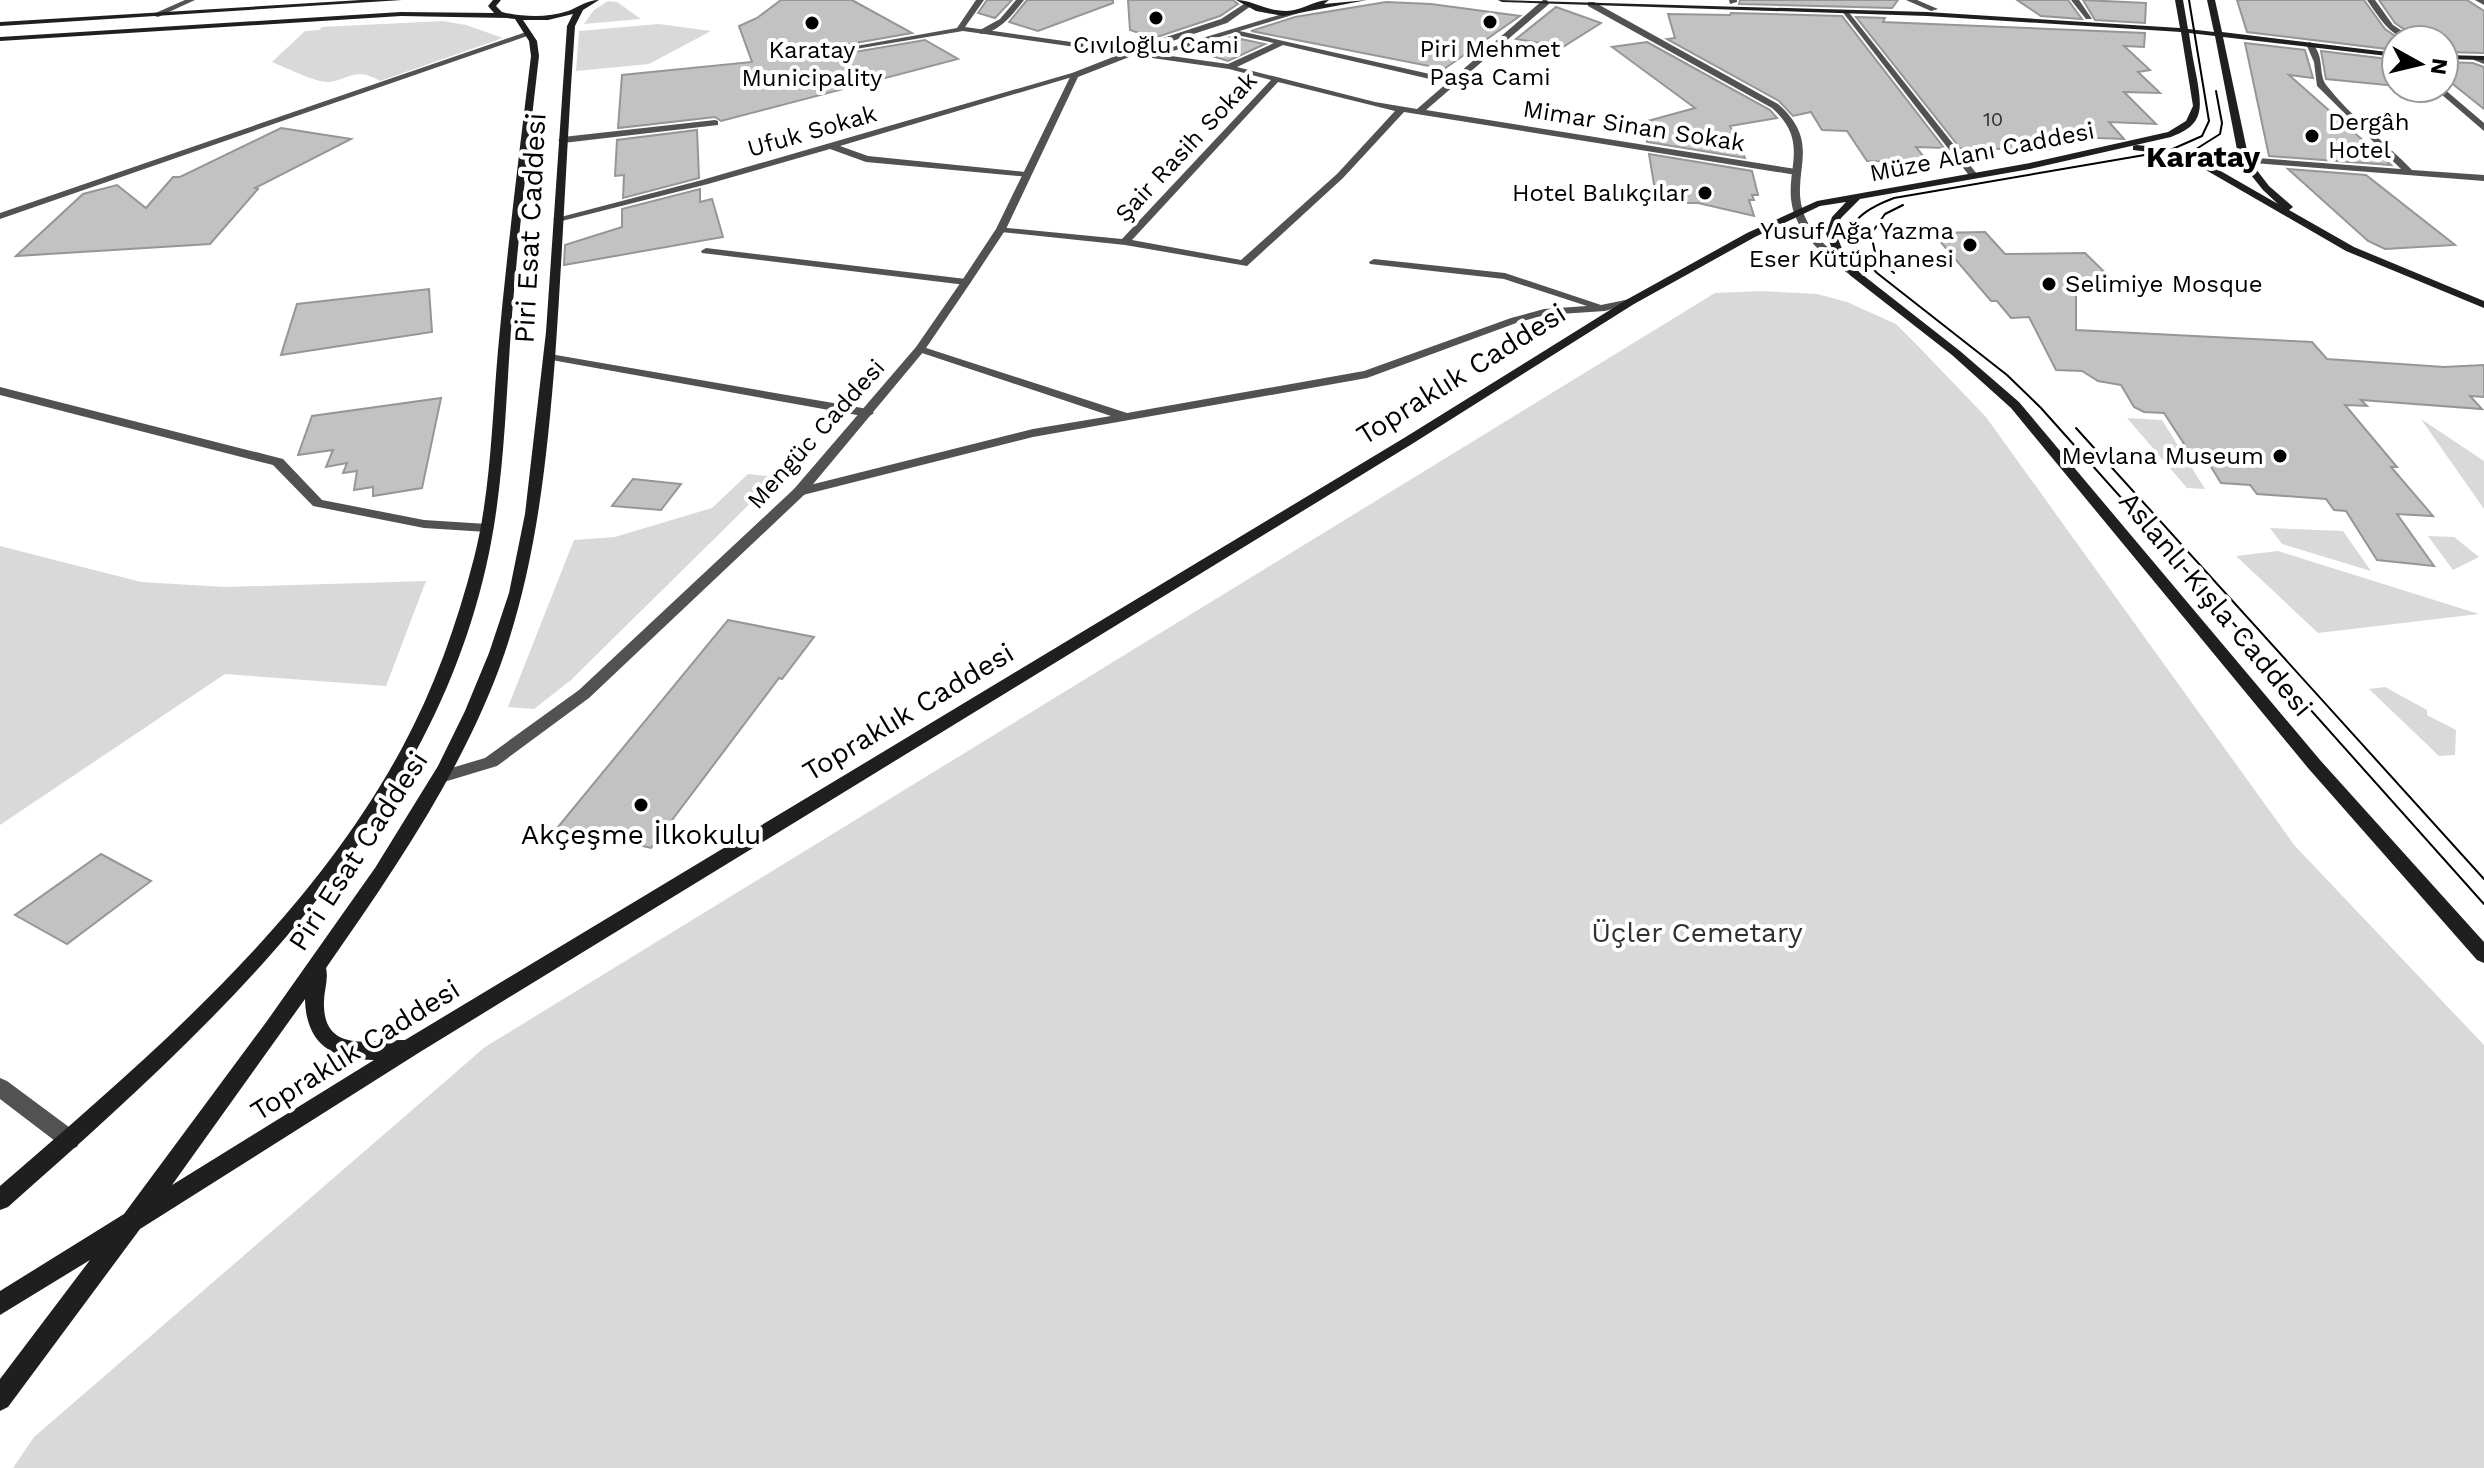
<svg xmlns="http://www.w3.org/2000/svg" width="2484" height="1468" font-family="'Work Sans',sans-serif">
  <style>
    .green { fill: #d9d9d9 }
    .building { fill: #c2c2c2; stroke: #969696; stroke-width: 2 }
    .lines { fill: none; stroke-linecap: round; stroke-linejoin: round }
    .pedestrian { fill: #525252; fill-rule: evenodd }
    .minor { fill: #525252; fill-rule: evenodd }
    .tertiary { fill: #525252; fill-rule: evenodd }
    .secondary { fill: #1f1f1f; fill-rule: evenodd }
    .tram { stroke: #000; stroke-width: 2 }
    .poi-dot { fill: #000; stroke: #fff; stroke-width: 3 }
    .labels { text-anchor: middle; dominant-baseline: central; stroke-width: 8; stroke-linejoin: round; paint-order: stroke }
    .far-number-label { font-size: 20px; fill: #303030 }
    .far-poi-label { font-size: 24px; fill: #000; stroke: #fff }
    .far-street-label { font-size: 24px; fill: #000; stroke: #fff }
    .street-label { font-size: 28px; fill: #000; stroke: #fff }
    .poi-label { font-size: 28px; fill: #000; stroke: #fff }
    .park-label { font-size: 28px; fill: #303030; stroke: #fff }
    .far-district-label { font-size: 30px; font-weight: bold; fill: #000; stroke: #fff }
  </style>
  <rect width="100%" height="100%" fill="#fff"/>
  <g class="green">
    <polygon points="608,1 617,2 641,19 584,24 594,10"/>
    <path d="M443,21L466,25L503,38L380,81C351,63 343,87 320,81C304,77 287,68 272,62L305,31L319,30L322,27Z"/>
    <polygon points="659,24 711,31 649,64 576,71 579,31"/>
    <polygon points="1761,291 1817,294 1847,302 1896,324 1918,346 1986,417 2295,846 2484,1045 2484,1468 13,1468 34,1437 485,1047 1715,293"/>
    <polygon points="2127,418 2162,420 2205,489 2187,488"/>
    <polygon points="2421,419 2484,461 2484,509"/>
    <polygon points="748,474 777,477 571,680 534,709 508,707 574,540 615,537 712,508"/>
    <polygon points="2270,528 2343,531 2371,571 2282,544"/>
    <polygon points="2428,536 2454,537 2479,557 2453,570"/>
    <polygon points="0,546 141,582 225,587 426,581 386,686 225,674 0,825"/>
    <polygon points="2278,551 2479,614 2318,633 2236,556"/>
    <polygon points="2385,687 2427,710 2427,715 2456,730 2455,755 2439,756 2369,689"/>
  </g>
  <g class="building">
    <polygon points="781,0 852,0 912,33 827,48 825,52 831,56 925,40 958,59 721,121 715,117 618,128 622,75 752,62 739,26 757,18"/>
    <polygon points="987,0 1012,0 995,18 978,13"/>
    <polygon points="1027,0 1113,0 1113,3 1038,31 1009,22"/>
    <polygon points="1128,0 1233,0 1238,4 1220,16 1154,38 1130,30"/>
    <polygon points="1740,0 1898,0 1892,8 1739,4"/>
    <polygon points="2017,0 2068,0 2082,19 2041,16"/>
    <polygon points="2083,0 2146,3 2145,23 2095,20"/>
    <polygon points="2237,0 2364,0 2385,29 2401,40 2396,38 2396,50 2247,32"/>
    <polygon points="2379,0 2467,0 2484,11 2484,53 2444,52 2444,40 2419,40 2395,23"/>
    <polygon points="1386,2 1431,4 1520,16 1444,69 1251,31 1295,17"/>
    <polygon points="1556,7 1601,23 1563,47 1516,39"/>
    <polygon points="1731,13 1842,16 1944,148 1916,147 1928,162 1867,161 1847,131 1822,130 1811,112 1793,116 1779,101 1667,39 1675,38 1668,14 1730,15"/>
    <polygon points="1856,17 1885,18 1883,22 2145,33 2144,47 2124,46 2150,70 2138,72 2160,93 2124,92 2156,124 2109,122 2124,139 2070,137 2048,150 1960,148"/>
    <polygon points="1231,37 1265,44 1228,61 1189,49"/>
    <polygon points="1647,42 1770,110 1777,118 1730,126 1745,158 1647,142 1644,122 1695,108 1612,47"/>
    <polygon points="2245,43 2305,50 2313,78 2289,75 2391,165 2269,156"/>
    <polygon points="2321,51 2396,60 2396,86 2326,79"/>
    <polygon points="2444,62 2473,63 2484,67 2484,109 2444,77"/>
    <polygon points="281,128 351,139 255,188 258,189 210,244 16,256 83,194 117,185 146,208 173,177 180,177"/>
    <polygon points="697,130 699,178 623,198 624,175 615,176 617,140"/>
    <polygon points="1649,154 1752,171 1758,195 1752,195 1754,200 1749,200 1754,216 1698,203 1657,203"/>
    <polygon points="2288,169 2366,175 2455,245 2385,249 2368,241"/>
    <polygon points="700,189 700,202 712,199 723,237 564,265 565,245 622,227 622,209"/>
    <polygon points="1985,232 2005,254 2085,253 2123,290 2076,292 2076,330 2312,342 2327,359 2444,367 2484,365 2484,397 2470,396 2482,409 2361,400 2367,406 2345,405 2397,467 2391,467 2433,516 2397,514 2434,566 2377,560 2346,511 2334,510 2326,499 2257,494 2250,485 2221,483 2205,457 2192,456 2164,413 2144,412 2134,407 2121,385 2098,381 2082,371 2056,370 2029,317 2011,318 1997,301 1991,301 1933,233"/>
    <polygon points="429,289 432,332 281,355 297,304"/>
    <polygon points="441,398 422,488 373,496 373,487 354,490 357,471 343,473 347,463 326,467 333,450 298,455 312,416"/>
    <polygon points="633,479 681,484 661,510 612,506"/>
    <polygon points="728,620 814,637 782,679 779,678 651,848 558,827"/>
    <polygon points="101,854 151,881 67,944 15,915"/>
  </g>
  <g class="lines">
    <g class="pedestrian">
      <path d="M1016,0H1024C1012,15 1000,32 980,34V30L1000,19Z"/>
      <polygon points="1729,0 1737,0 1737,2 1730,4"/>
      <polygon points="1906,0 1917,0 1938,9 1931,11"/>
      <polygon points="2071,0 2079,0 2092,19 2086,19"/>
      <polygon points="1841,10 1847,10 1977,174 1977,178 1971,178"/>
    </g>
    <g class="minor">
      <polygon points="185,0 195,0 158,17 151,15"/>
      <path d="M976,0H984L965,27L1228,64L1274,43L1232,34L1235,30L1452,79L1543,0H1547L1549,4L1426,110L1796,169L1801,172L1796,175L1404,112L1343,178L1247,266L1125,245L1001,232L997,231V227L1122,239L1271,80L1229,69L963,31L832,53L828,51L957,28ZM1283,45L1447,83L1417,109L1375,102L1237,67ZM1278,82L1395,111L1337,174L1241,260L1132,240Z"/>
      <path d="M2367,0H2375L2393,25L2416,40C2391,40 2380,18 2367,0Z"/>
      <polygon points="2475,0 2484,0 2484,5"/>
      <polygon points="526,32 533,34 0,219 0,213"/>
      <path d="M2310,42C2326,54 2317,74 2327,86C2351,117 2385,142 2412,170L2484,175V181L2241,162V158L2244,157L2401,169L2317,86L2314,62L2306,44Z"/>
      <polygon points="2474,56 2484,59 2484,64 2474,60"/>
      <polygon points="1072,73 1079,75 840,146 868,156 1026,172 1029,173 1029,177 866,162 830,149 708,184 558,222 553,219 702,180"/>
      <polygon points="2434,88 2443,88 2484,123 2484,131"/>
      <polygon points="715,120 718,121 718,125 563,143 558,140 563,137"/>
      <polygon points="706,248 966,279 971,282 966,285 702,253 701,251"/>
      <polygon points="1374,259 1505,273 1601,305 1630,299 1635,302 1605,311 1545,315 1519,322 1367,378 1033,437 799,496 792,492 794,489 1033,429 1111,416 916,351 916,347 920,346 1127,413 1364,371 1511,318 1544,309 1587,306 1504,279 1370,264 1369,262"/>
      <polygon points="550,354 868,409 874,413 868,417 546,359 546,355"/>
      <polygon points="0,387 283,459 322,500 424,520 487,524 494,528 487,532 424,528 313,506 273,465 0,395"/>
      <polygon points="0,1078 7,1081 77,1133 80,1140 77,1147 70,1149 63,1147 0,1099"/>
    </g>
    <g class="tertiary">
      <path d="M1588,2H1594L1778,104C1826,146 1786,175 1806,219C1817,243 1839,256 1859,272V276H1851C1830,259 1807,244 1796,218C1778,176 1815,146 1772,108L1588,6Z"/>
      <polygon points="1244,4 1251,6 1227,23 1160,45 1078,77 1006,229 971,282 924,351 804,495 589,698 497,766 444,782 438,780 436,776 438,772 485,758 579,690 794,489 916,347 961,282 996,229 1072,73 1154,41 1221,19"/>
      <polygon points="1299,9 1306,11 1173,51 1166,49"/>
    </g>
    <g class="secondary">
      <polygon points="361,0 402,0 0,26 0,22"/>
      <path d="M493,0H501L496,6L502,12C523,17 547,18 568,11C579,7 587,0 599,0L583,10L575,26C567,137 563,248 555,359C547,458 537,557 505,652C466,766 395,869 326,968C329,980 323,993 324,1006C325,1055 375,1039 405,1040L1404,438L1626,300L1747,233L1817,201L2030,163L2168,132L2186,121L2193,106L2181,32L1927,16L1502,2L1498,0L1927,12L2180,28L2175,0H2183L2188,29L2214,32L2207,0H2215L2222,32L2396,53V57L2223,37L2249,160L2269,186L2291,205L2293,207L2289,210L2354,247L2484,301V308L2346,251L2192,162L2167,154L2133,150V146L2136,145L2168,148L2198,158L2278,204L2263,190L2239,160L2215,36L2189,33C2191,49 2194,64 2197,79C2202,109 2204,125 2171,137L2030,169L1860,199L1841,218L1836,234L1843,251L1859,272L1960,351L2019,402L2320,760L2484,942V963L2477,960L2308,768L2011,408L1952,355L1851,276L1833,251L1826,234L1832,217L1846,202L1820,206L1755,237L1634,304L1412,444L420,1052L140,1229L8,1407L0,1411V1379L90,1260L0,1315V1291L124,1214L267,1021L375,868L438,766L465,711L489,653L509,593L525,514L546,332L567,26L573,14L548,20H523L537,41L539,56C529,142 519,228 512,315C506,394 505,475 489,553C432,831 210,1028 8,1207L0,1210V1186C148,1058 307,924 402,748C434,689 457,624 474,558C491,491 492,419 498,350C507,252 519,154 531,56L529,41L515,19L507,18L401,16L0,41V37L401,12L494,13L488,6ZM305,999C306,1044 332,1060 374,1060L172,1185Z"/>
      <path d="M1236,0C1252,0 1266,11 1286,11C1302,11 1314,0 1329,0L1324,4L1367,0L1283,16L1256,11Z"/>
      <polygon points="2444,55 2484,56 2484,60 2444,59"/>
    </g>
    <g class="tram">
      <path d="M2189,0L2209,121L2202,136L2168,151L1894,198C1844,217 1839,235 1877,273L2007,375L2041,408L2484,904"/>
      <polyline points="2193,151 2220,134 2222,123 2216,91"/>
      <polyline points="1894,273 1876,257 1871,234 1885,214 1903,205"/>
      <polyline points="2076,428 2484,879"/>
    </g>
  </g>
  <g class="poi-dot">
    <circle cx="1156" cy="18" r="8"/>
    <circle cx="1490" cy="22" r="8"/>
    <circle cx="812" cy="23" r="8"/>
    <circle cx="2312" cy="136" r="8"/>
    <circle cx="1705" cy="193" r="8"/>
    <circle cx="1970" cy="245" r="8"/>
    <circle cx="2049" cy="284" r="8"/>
    <circle cx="2280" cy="456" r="8"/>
    <circle cx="641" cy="805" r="8"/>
  </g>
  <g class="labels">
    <g class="far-number-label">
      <text x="1993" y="119">10</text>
    </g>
    <g class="far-poi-label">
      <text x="1156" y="45">Cıvıloğlu Cami</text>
      <text x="1490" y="49">Piri Mehmet<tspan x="1490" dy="28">Paşa Cami</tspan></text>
      <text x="812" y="50">Karatay<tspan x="812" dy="28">Municipality</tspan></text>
      <text x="2328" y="122" text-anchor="start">Dergâh<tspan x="2328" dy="28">Hotel</tspan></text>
      <text x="1689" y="193" text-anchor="end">Hotel Balıkçılar</text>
      <text x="1954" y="231" text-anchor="end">Yusuf Ağa Yazma<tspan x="1954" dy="28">Eser Kütüphanesi</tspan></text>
      <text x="2065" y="284" text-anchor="start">Selimiye Mosque</text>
      <text x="2264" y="456" text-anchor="end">Mevlana Museum</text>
    </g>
    <g class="far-street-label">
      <text transform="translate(1634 126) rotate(9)">Mimar Sinan Sokak</text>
      <text transform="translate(812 131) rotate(-16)">Ufuk Sokak</text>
      <text transform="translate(1186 147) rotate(-47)">Şair Rasih Sokak</text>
      <text transform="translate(1982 152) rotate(-11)">Müze Alanı Caddesi</text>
      <text transform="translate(816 434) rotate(-48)">Mengüc Caddesi</text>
    </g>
    <g class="street-label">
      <text transform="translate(530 228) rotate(-87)">Piri Esat Caddesi</text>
      <text transform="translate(1461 374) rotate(-32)">Topraklık Caddesi</text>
      <text transform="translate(2216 604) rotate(50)">Aslanlı Kışla Caddesi</text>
      <text transform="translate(908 712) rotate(-31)">Topraklık Caddesi</text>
      <text transform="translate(358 851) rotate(-57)">Piri Esat Caddesi</text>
      <text transform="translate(355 1050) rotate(-32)">Topraklık Caddesi</text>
    </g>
    <g class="poi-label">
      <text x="641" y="834">Akçeşme İlkokulu</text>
    </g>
    <g class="park-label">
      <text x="1697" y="932">Üçler Cemetary</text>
    </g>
    <g class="far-district-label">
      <text x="2203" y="156">Karatay</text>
    </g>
  </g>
  <g transform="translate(2420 64) rotate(98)"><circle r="38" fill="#ffffff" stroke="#999999" stroke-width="2"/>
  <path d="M0-6L14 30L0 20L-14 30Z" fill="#000000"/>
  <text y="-12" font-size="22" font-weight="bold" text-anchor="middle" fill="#000000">N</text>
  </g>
</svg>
